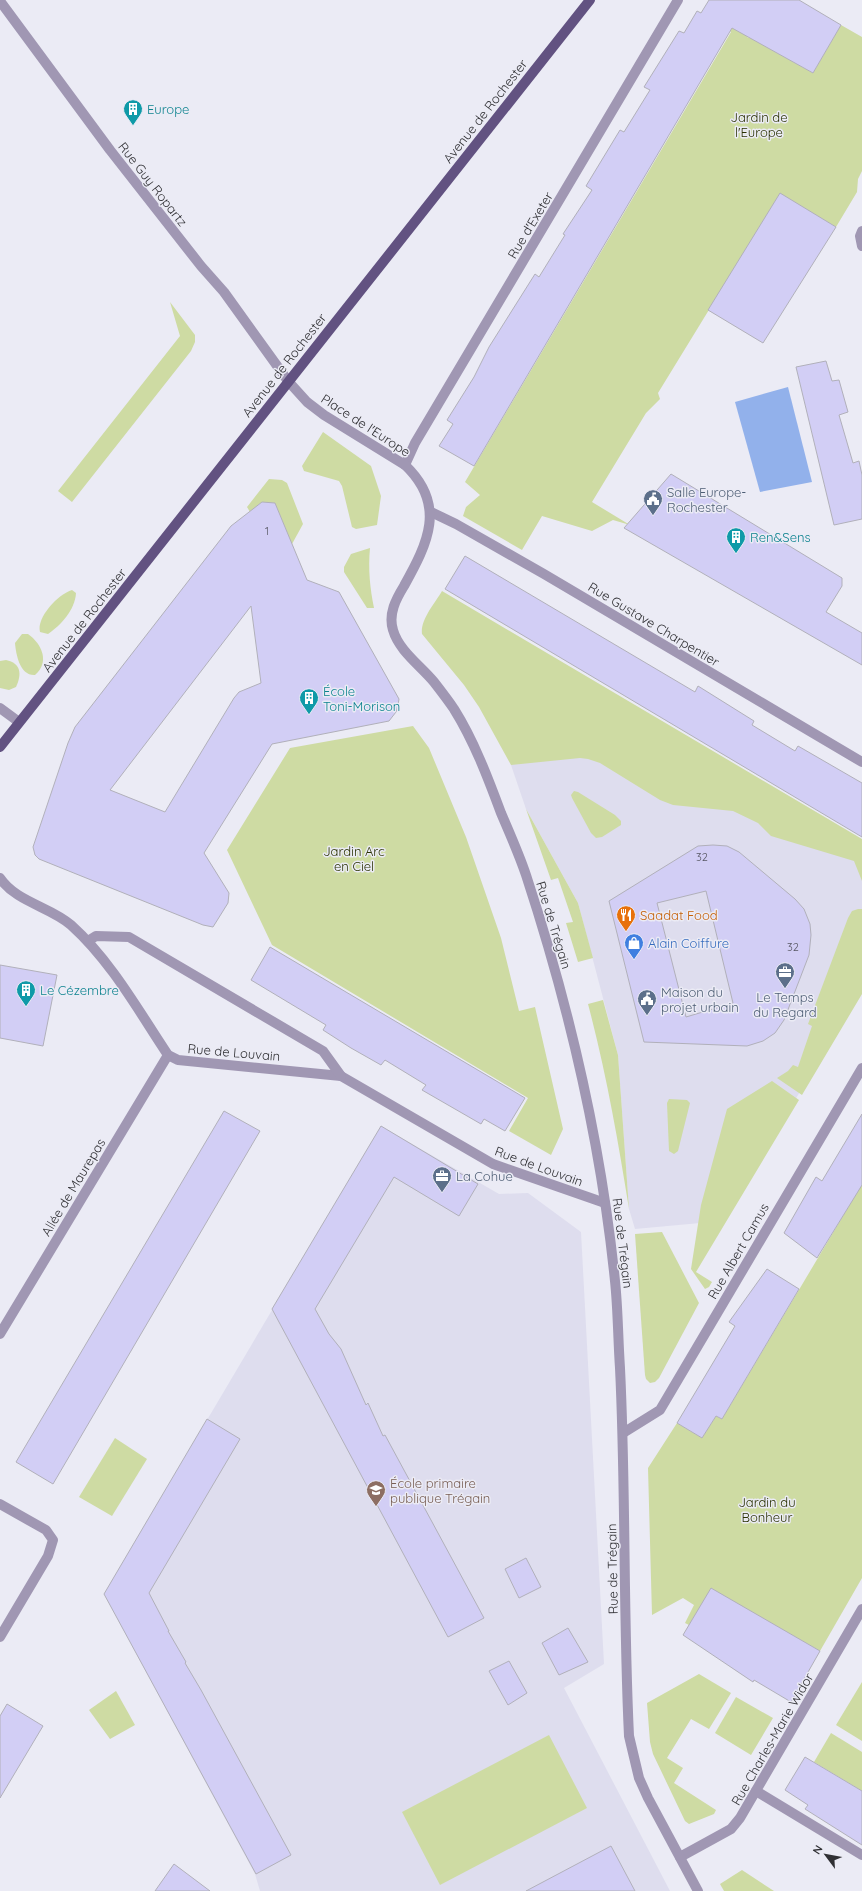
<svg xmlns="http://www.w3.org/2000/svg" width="862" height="1891" font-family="Quicksand,sans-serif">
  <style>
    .built { fill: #deddee }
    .green { fill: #cedba3 }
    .water { fill: #92b1eb }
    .building { fill: #d2cef5; stroke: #b1b0ba; fill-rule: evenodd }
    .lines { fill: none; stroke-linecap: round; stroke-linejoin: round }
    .minor { stroke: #a097b3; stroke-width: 10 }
    .tertiary { stroke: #a097b3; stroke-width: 10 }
    .primary { stroke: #625281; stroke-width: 10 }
    .labels { text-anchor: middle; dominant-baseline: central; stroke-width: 3; stroke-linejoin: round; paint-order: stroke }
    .number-label { font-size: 11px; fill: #585864 }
    .culture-label { font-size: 13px; fill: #0d838f; stroke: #ebebf5; text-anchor: start }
    .street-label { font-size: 13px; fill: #303034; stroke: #ebebf5 }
    .park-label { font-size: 13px; fill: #293100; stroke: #ebebf5 }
    .service-label { font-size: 13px; fill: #4e5e75; stroke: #ebebf5; text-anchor: start }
    .food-label { font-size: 13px; fill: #c56008; stroke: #ebebf5; text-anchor: start }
    .shop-label { font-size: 13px; fill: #366cbe; stroke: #ebebf5; text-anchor: start }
    .education-label { font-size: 13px; fill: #785e54; stroke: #ebebf5; text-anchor: start }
  </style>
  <rect width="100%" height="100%" fill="#ebebf5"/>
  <g class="built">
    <polygon points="564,679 862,853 862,989 722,1221 635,1229 629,1209 618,1055 578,903 526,809 511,765"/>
    <polygon points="381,1126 499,1194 528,1193 581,1232 604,1664 564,1688 670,1891 260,1891 255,1874 104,1594"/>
  </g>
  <g class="green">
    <polygon points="729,25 747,36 748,38 749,37 813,73 841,25 862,37 862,171 858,179 857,192 836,227 780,194 658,393 660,399 646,413 592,502 630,525 613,520 592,531 542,516 522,550 463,516 466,507 480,495 465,482 731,32 727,29"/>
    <polygon points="170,302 195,335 195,342 191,351 72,502 58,491 180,336"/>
    <polygon points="323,432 371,466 381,496 377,525 356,529 352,527 342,486 339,481 304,471 302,466"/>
    <polygon points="269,479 282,480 287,483 303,524 292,544 271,503 262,502 250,512 247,507"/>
    <path d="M370,548C368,569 370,588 374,608H367L344,572V567L351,554Z"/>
    <path d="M72,590L76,593C75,610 61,625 48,634L40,632C36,618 58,594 72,590Z"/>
    <path d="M442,591L862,839V881L854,861L771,836L758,823L733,811L673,805L660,800L600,763L588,759L580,758L511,765L479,707L464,685L422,634C420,620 435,603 442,591Z"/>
    <path d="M22,634H28C42,644 50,662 35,675C20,676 16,655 15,643Z"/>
    <path d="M6,660C21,663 22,674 16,687L9,690L0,688V661Z"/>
    <polygon points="413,726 429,748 466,837 501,938 519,1011 535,1007 563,1129 551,1155 509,1131 528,1098 272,945 227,850 290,748"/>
    <polygon points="574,791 578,792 615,815 621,821 621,825 602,837 596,838 591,833 572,798 571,795"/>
    <polygon points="526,809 578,903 593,958 578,962 566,923 573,922 558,878 551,880"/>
    <polygon points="858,909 862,909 862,994 802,1095 777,1078 788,1071 793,1065 798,1067 812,1026 808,1024 848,918 852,911"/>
    <path d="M603,1000L618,1055L629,1209C618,1140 606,1072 588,1004Z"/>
    <polygon points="772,1081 799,1100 696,1272 712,1282 709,1287 705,1289 691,1269 701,1205 727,1109"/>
    <polygon points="669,1099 687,1100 690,1103 678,1151 674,1154 669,1151 667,1103"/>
    <polygon points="862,1184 862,1578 820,1651 711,1589 689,1625 685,1623 694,1605 683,1598 652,1615 648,1468 677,1423 702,1438 716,1416 722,1419"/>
    <polygon points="662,1232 699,1303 659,1378 655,1382 650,1383 646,1379 645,1375 635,1234"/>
    <polygon points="115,1438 147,1459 112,1516 79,1497"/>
    <polygon points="699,1674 731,1693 709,1729 691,1719 667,1758 683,1768 674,1783 716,1810 714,1814 689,1824 685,1821 653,1754 650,1742 647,1703"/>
    <polygon points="862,1682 862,1741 836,1725"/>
    <polygon points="116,1691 135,1725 110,1739 89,1710"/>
    <polygon points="736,1697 773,1718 751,1755 715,1733"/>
    <polygon points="831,1733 862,1752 862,1791 814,1762"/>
    <polygon points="549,1735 587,1808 440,1885 402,1812"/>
    <polygon points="742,1870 774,1891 724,1891 720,1884"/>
  </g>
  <polygon class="water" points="788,387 812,482 760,492 735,402"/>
  <g class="building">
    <polygon points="709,0 799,0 841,25 813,73 732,28 474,466 439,446 453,424 447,420 474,377 489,347 535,274 539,277 565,235 563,234 592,190 586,186 620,130 624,132 650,90 644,87 679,31 684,33 697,11 701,13"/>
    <polygon points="780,193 836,227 763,343 708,310"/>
    <polygon points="826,361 832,381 839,380 848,412 839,415 853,463 859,461 862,475 862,519 834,525 796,367"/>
    <polygon points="671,474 842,578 842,586 826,612 862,633 862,665 624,528"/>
    <path d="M262,502L275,503L307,580L339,592L399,699L398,705L396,712L389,721L272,744L204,853L229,893L228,903L213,927L203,925L39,859L35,855L33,847L68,743L75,727L231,526ZM251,606L261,683L239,692L234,698L165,812L110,790Z"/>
    <polygon points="465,556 695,692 698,686 754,721 752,725 795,751 798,746 862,783 862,837 445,589"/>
    <path d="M713,845L727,846L739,852L795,899L804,909L810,924L811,935L809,955L784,1020L775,1033L763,1041L747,1046L644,1042L609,901L698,846ZM706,891L733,1003L686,1017L657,903Z"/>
    <polygon points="270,947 525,1098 505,1131 484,1119 481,1124 422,1090 426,1085 385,1060 381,1065 351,1048 323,1030 326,1025 251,980"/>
    <polygon points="0,965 57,975 43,1046 0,1038"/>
    <polygon points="224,1111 260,1131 53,1484 16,1462"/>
    <polygon points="862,1114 862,1185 817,1258 784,1233 816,1177 822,1181"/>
    <polygon points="381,1126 478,1184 459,1216 394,1177 315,1309 329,1334 341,1349 366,1405 368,1403 383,1436 385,1435 484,1618 448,1637 272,1309"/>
    <polygon points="767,1269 799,1289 722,1419 716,1416 702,1438 677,1423 735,1326 729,1322"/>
    <polygon points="207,1419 240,1439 149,1593 169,1631 168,1631 186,1662 185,1663 201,1690 291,1855 256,1874 104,1594"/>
    <polygon points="526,1558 541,1587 519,1598 505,1569"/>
    <polygon points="711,1588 820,1651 791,1702 754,1680 753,1682 683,1635"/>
    <polygon points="568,1628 588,1662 559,1675 542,1643"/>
    <polygon points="509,1661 527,1693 508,1705 489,1671"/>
    <polygon points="7,1704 43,1726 0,1798 0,1716"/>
    <polygon points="805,1757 862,1791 862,1845 805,1809 808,1805 785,1790"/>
    <polygon points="611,1846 635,1891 526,1891"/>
    <polygon points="174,1864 210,1891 155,1891"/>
  </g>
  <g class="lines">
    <g class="minor">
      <polyline points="862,231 860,236 862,246"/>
      <polyline points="405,465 415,443 678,0"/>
      <polyline points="431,512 456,524 544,574 862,762"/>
      <polyline points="0,708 19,722"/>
      <path d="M0,878C16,902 51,907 71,925C111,961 138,1010 168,1055L178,1060L341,1076L493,1164L605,1203"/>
      <polyline points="88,941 96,936 129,937 323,1051 341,1076"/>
      <polyline points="0,1334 168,1055"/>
      <polyline points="623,1433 660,1410 862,1068"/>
      <polyline points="0,1504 46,1530 53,1540 48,1556 0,1637"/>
      <polyline points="756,1791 862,1855"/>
      <polyline points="680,1857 731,1829 740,1818 862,1609"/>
    </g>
    <path class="tertiary" d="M0,1L110,150L201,266L224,292L288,381L307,402L324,415L405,465C447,505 428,543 404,586C396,599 388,614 393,630C399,651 421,666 434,682C441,691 448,700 454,709C474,741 488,778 501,813C510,834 519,854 526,875C569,1006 601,1143 615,1281C618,1309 618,1339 620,1368C626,1490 623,1613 629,1736L639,1778L648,1798L698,1891"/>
    <polyline class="primary" points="0,747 590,0"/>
  </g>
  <defs>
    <g id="building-pin" transform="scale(1)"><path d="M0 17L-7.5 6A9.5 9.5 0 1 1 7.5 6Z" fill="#0f9aa8" stroke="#ebebf5"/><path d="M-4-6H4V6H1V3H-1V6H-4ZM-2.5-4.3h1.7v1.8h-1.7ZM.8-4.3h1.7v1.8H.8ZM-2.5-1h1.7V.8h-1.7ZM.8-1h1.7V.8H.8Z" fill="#fff"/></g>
    <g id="civic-pin" transform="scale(1)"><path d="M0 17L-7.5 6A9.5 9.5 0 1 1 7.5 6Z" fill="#5c6f8a" stroke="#ebebf5"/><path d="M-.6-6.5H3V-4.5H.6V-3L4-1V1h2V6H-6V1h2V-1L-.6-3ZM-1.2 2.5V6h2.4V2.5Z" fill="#fff"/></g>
    <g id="restaurant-pin" transform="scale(1)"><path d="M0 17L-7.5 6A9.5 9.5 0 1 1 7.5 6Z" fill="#e8710a" stroke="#ebebf5"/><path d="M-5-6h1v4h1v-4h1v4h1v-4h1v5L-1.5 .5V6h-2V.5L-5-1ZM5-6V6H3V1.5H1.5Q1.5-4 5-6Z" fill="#fff"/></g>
    <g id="shop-pin" transform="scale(1)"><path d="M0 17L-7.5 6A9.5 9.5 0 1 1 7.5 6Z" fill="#3f7fe0" stroke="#ebebf5"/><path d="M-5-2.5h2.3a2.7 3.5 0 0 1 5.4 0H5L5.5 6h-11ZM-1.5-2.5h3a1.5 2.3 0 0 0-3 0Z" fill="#fff"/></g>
    <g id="office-pin" transform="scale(1)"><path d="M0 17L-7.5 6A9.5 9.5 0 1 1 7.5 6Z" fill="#5c6f8a" stroke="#ebebf5"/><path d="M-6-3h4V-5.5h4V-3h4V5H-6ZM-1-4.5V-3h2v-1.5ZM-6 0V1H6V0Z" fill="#fff"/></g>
    <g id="school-pin" transform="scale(1)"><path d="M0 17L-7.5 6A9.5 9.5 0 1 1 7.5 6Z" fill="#8d6e63" stroke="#ebebf5"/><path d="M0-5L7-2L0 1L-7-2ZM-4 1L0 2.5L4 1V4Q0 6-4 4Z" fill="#fff"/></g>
  </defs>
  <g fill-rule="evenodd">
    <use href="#building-pin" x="133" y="109"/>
    <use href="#civic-pin" x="653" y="499"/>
    <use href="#building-pin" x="736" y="537"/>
    <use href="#building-pin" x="309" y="698"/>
    <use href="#restaurant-pin" x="626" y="915"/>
    <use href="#shop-pin" x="634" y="943"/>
    <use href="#office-pin" x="785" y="972"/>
    <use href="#building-pin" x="26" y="990"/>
    <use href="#civic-pin" x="647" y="999"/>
    <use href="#office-pin" x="442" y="1176"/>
    <use href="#school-pin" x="376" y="1490"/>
  </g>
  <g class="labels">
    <g class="number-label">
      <text x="267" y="531">1</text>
      <text x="702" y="857">32</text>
      <text x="793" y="947">32</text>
    </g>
    <g class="culture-label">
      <text x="147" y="109">Europe</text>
      <text x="750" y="537">Ren&amp;Sens</text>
      <text x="323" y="691">École<tspan x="323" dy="15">Toni-Morison</tspan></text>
      <text x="40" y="990">Le Cézembre</text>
    </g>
    <g class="street-label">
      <text transform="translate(485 111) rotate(-52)">Avenue de Rochester</text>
      <text transform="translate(153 184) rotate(52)">Rue Guy Ropartz</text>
      <text transform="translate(530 225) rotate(-59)">Rue d'Exeter</text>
      <text transform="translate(284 365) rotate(-52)">Avenue de Rochester</text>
      <text transform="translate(366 425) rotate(33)">Place de l'Europe</text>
      <text transform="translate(84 620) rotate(-52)">Avenue de Rochester</text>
      <text transform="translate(654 624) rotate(31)">Rue Gustave Charpentier</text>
      <text transform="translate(554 925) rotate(73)">Rue de Trégain</text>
      <text transform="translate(234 1052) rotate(5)">Rue de Louvain</text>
      <text transform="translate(539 1166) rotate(20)">Rue de Louvain</text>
      <text transform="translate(73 1187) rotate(-59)">Allée de Maurepas</text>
      <text transform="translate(623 1243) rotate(83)">Rue de Trégain</text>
      <text transform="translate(738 1251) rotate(-60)">Rue Albert Camus</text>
      <text transform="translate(612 1569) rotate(-91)">Rue de Trégain</text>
      <text transform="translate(772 1739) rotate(-60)">Rue Charles-Marie Widor</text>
    </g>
    <g class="park-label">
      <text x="759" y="117">Jardin de<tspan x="759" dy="15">l'Europe</tspan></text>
      <text x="354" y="851">Jardin Arc<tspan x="354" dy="15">en Ciel</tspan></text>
      <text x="767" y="1502">Jardin du<tspan x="767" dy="15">Bonheur</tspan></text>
    </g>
    <g class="service-label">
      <text x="667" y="492">Salle Europe-<tspan x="667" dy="15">Rochester</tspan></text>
      <text x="661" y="992">Maison du<tspan x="661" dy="15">projet urbain</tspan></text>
      <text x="785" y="997" text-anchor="middle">Le Temps<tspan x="785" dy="15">du Regard</tspan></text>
      <text x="456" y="1176">La Cohue</text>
    </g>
    <g class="food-label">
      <text x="640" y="915">Saadat Food</text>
    </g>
    <g class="shop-label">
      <text x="648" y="943">Alain Coiffure</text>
    </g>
    <g class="education-label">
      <text x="390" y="1483">École primaire<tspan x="390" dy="15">publique Trégain</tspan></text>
    </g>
  </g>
  <g transform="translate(826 1855) rotate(302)" stroke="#ebebf5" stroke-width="3" paint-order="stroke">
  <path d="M0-3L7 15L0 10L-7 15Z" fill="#303034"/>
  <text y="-6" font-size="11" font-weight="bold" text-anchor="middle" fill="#303034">N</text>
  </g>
</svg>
